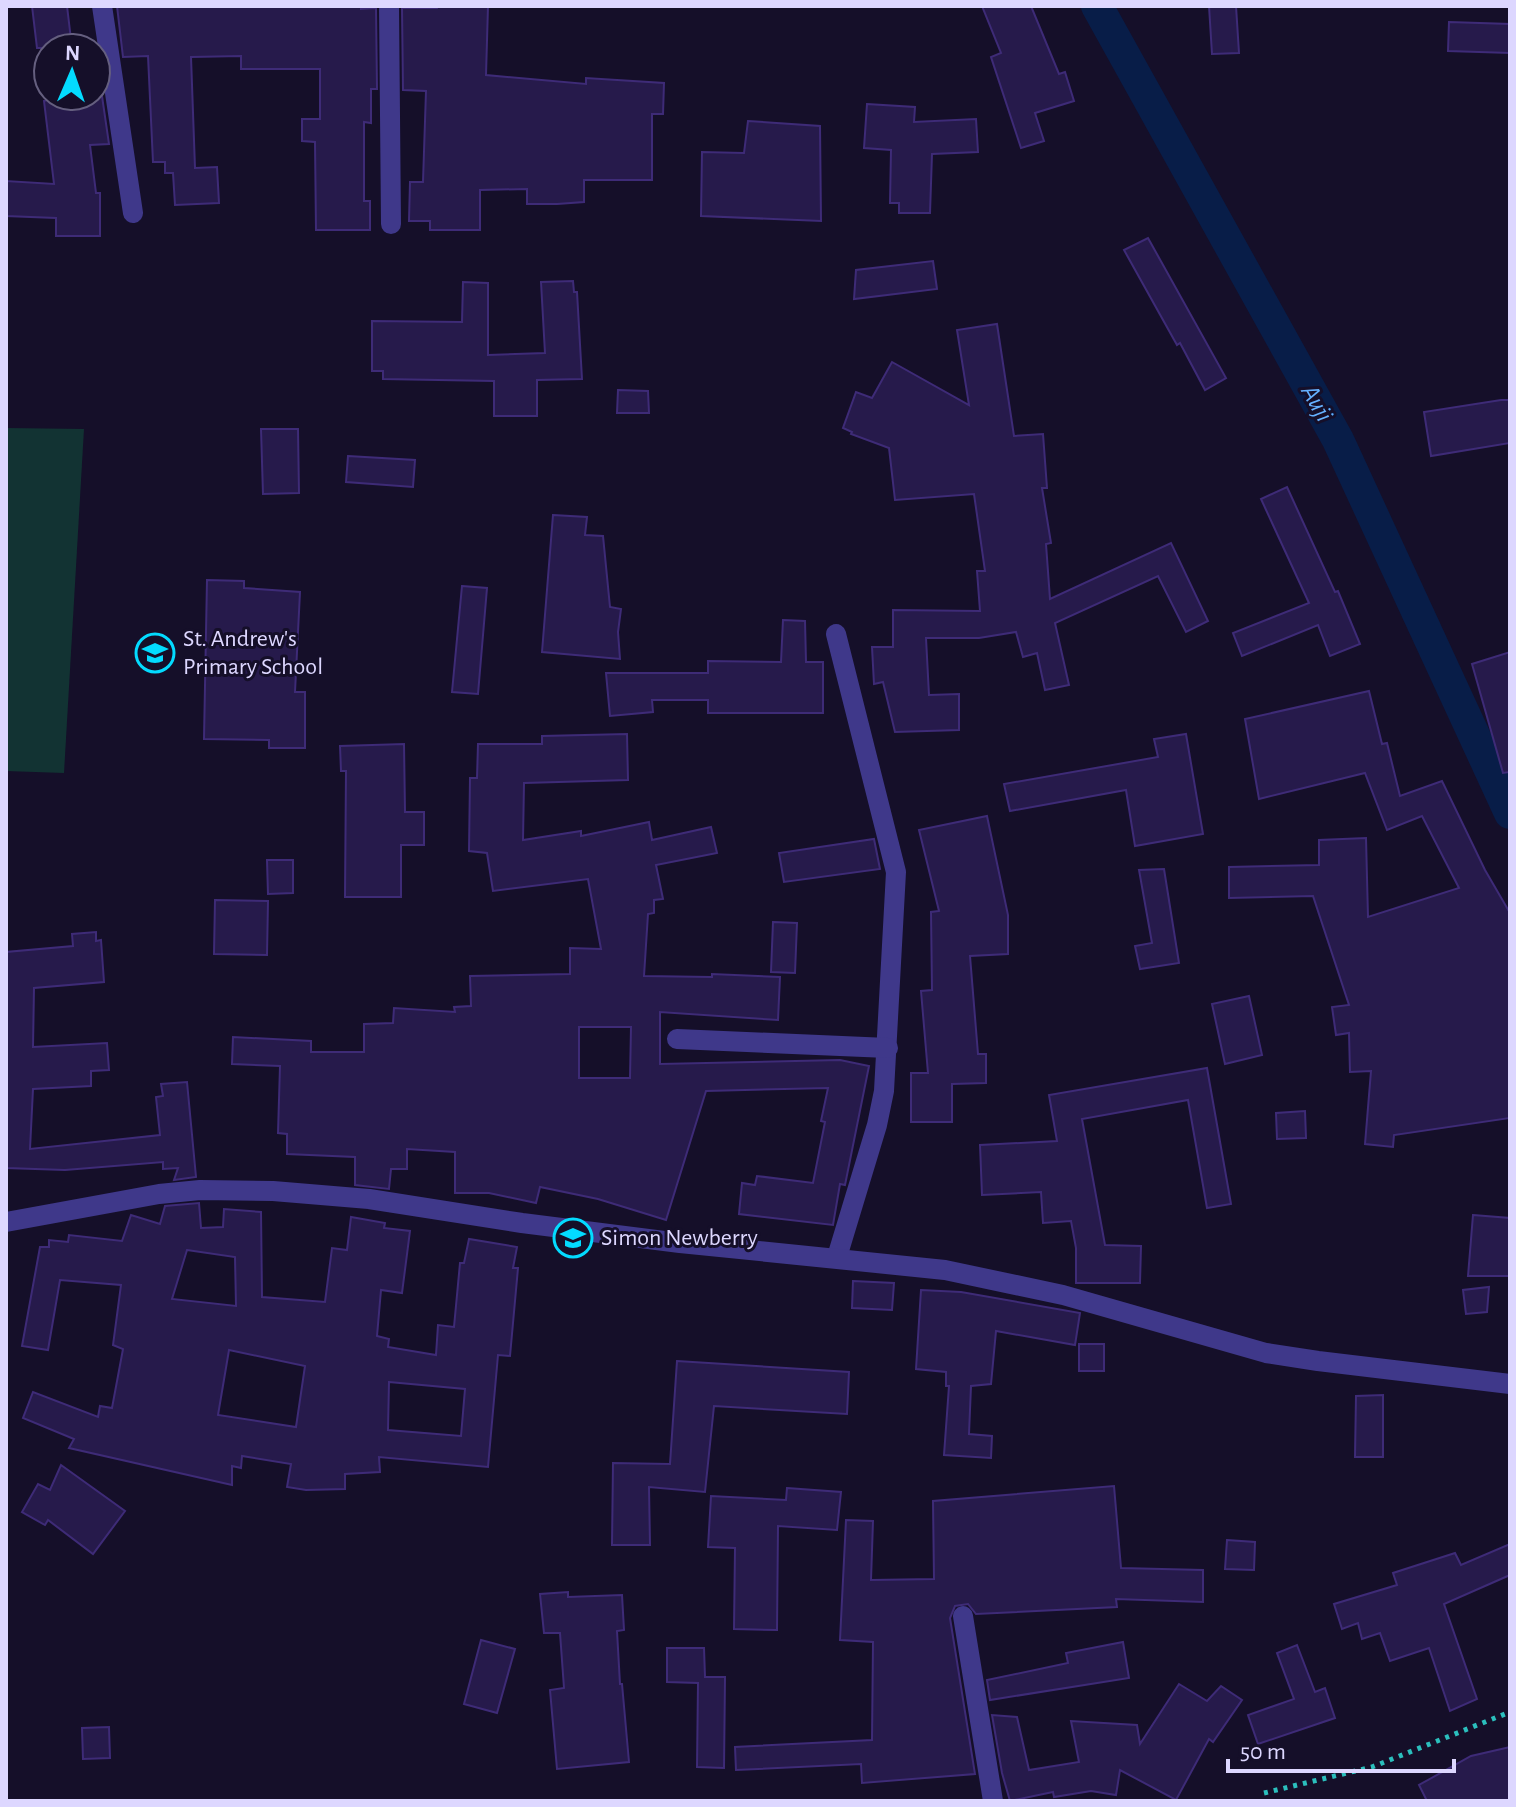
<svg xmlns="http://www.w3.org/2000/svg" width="1516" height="1807" font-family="'Alegreya Sans',sans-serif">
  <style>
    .green { fill: #123333 }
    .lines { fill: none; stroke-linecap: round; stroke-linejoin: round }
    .canal { stroke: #081d48; stroke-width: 32 }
    .building { fill: #261a4b; stroke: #3e2b77; stroke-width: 2; fill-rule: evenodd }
    .path { stroke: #2bbfbd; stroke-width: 5; stroke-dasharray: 4 6; stroke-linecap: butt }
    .street { stroke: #3f388a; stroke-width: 20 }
    .labels { text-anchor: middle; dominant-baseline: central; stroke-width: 6; stroke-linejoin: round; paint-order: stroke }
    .poi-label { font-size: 24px; fill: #ddd7ff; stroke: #150f29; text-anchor: start }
    .water-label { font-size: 26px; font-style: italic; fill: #65b1ff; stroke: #150f29 }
  </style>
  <rect width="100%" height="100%" fill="#150f29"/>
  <polygon class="green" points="6,428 84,429 64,773 6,771"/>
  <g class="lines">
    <polyline class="canal" points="1097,6 1338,440 1510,813"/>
  </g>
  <g class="building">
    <polygon points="32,6 67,6 72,48 37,48"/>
    <polygon points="117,6 361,6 361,9 376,8 377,89 371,89 371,123 364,122 364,201 370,201 370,230 316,230 315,142 302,141 302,119 320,119 320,69 241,69 241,56 191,57 195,168 217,167 219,203 175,205 173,173 165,173 165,162 153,162 148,56 123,57"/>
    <polygon points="438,6 488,6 486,75 586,84 586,78 664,83 663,114 652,114 652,180 584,180 584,202 557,204 527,204 527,189 480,190 480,230 430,230 430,221 409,221 410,182 423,182 426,91 403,90 402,8 437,8"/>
    <polygon points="982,6 1031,6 1059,74 1065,72 1074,101 1035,113 1044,141 1021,148 991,57 1001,53"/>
    <polygon points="1209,6 1236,6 1239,53 1212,54"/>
    <polygon points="1449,22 1510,24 1510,53 1448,51"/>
    <polygon points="47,96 102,96 109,144 90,145 96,193 100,193 100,236 56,236 56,218 6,216 6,181 54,184 44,101 47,100"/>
    <polygon points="867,104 915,107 914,122 976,119 978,152 932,154 930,213 899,213 899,203 890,203 891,150 864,148"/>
    <polygon points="748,121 820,126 821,221 701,216 702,152 744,153"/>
    <polygon points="1148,238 1226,378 1205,390 1180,343 1177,345 1124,250"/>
    <polygon points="933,261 937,289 854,299 856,270"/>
    <polygon points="573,281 574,292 577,292 582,379 537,380 537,416 494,416 494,381 383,379 383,371 372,371 372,321 462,322 463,282 488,283 488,355 545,353 541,282"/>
    <polygon points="997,324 1014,436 1043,434 1047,488 1042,488 1051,543 1046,544 1050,599 1171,543 1208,621 1186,632 1158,576 1055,623 1069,685 1045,690 1037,653 1023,657 1016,632 979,638 926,638 929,695 959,694 959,730 895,732 883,682 874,684 872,647 893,647 893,610 980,611 977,571 985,571 974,494 895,500 889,448 851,434 852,432 843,428 856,392 872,398 892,362 969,405 957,330"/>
    <polygon points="618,390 648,391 649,413 617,413"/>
    <polygon points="1501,400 1510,400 1510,443 1431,456 1424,412"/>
    <polygon points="261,429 298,429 299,493 263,494"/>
    <polygon points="348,456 415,460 413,487 346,482"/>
    <polygon points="1287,487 1335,592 1338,591 1360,644 1330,656 1318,625 1242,656 1233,633 1309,603 1261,499"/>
    <polygon points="553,515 587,517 585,535 603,536 610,607 621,609 618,632 620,659 542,652"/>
    <polygon points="207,580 244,581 244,588 300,592 295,692 305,692 305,748 269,748 269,740 204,739"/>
    <polygon points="462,586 487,588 478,694 452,692"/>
    <polygon points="783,620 805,621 806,662 823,662 823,713 708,713 708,700 652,700 653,712 610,716 606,673 708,673 708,661 781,662"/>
    <polygon points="1510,652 1510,772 1503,773 1472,664"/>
    <polygon points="1369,691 1382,744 1387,743 1400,796 1442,781 1485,870 1510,913 1510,1118 1394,1135 1393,1147 1365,1144 1371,1071 1350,1072 1349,1033 1336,1035 1332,1007 1349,1005 1313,896 1229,898 1229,867 1319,865 1319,840 1366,838 1368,917 1459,888 1422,816 1387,830 1365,773 1259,799 1245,719"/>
    <path d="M627,734L628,780L524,783L523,840L581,831V836L649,822L652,840L711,827L717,853L656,865L663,899L654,900V913L648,914L644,976L712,977V974L780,977L778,1020L660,1012V1064L840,1060L869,1066L845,1185L840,1184L833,1225L739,1214L742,1183L755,1185L757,1176L813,1183L825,1122L821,1121L828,1088L706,1091L666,1220L598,1199L540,1187L536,1203L489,1193H455V1152L407,1149V1169H391L389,1189L355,1185V1157L287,1154V1134L278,1133L280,1066L232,1064L233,1037L311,1041V1052H364V1024L393,1023L394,1008L455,1012L454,1007L471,1006L470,976L570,974V948L601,949L588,879L493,891L487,853L469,851L470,778H477L478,744H542V736ZM579,1027H631L630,1078H579Z"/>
    <polygon points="1186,734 1203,834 1135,846 1126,790 1010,811 1004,784 1158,757 1154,739"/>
    <polygon points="404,744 405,812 424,812 424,845 401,845 401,897 345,897 346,771 341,771 340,746"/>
    <polygon points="987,816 1008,915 1008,954 970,956 978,1054 986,1054 986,1083 952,1084 952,1122 911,1122 911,1073 928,1073 921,991 932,990 931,912 939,911 919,830"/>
    <polygon points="874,839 880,869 784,882 779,853"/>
    <polygon points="267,860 293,860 293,893 268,894"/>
    <polygon points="1164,869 1179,963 1140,969 1135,946 1152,943 1139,870"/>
    <polygon points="215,900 268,901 267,955 214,954"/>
    <polygon points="773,922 797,923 795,973 771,972"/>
    <polygon points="96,932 96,941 101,940 104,982 34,988 33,1047 107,1043 109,1070 91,1071 91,1086 33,1089 30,1149 160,1135 156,1097 163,1096 161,1084 187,1082 196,1177 174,1180 178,1168 163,1169 163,1162 65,1170 6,1168 6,952 73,946 72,934"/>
    <polygon points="1249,996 1262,1055 1225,1064 1212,1004"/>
    <polygon points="1207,1068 1231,1204 1207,1208 1188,1100 1082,1119 1105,1245 1141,1246 1140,1283 1076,1283 1076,1248 1071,1221 1043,1223 1041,1192 982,1195 980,1145 1057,1141 1049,1095"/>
    <polygon points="1305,1111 1306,1138 1277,1139 1276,1113"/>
    <path d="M199,1203L201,1228L223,1227L224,1209L261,1212L262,1297L325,1302L332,1248L347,1250L351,1217L385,1223L384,1228L410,1231L402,1293L381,1290L377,1336L389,1339L388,1347L436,1355L438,1325L454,1327L460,1263H464L469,1239L517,1247L513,1268H518L510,1356L498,1355L488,1467L379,1457L380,1472L345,1474V1489L306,1490L287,1487L291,1464L242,1456L241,1468L232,1466V1485L69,1448L74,1439L23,1418L33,1392L98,1417L100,1406L112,1408L123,1349L113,1345L121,1285L60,1280L48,1350L22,1346L40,1247H49V1240L68,1242L69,1235L122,1241L131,1215L160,1224L165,1206ZM187,1250L235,1257L236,1306L172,1299ZM229,1350L305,1366L296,1427L218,1415ZM389,1382L465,1389L461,1436L388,1430Z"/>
    <polygon points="1473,1215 1510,1218 1510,1276 1468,1276"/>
    <polygon points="853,1281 894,1283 892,1310 852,1308"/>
    <polygon points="1489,1287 1487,1312 1466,1314 1463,1290"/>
    <polygon points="921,1290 961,1292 1080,1313 1075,1345 996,1331 991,1384 971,1386 969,1434 992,1436 991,1458 944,1455 949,1386 946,1386 946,1372 916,1369"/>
    <rect x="1079" y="1344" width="25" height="27"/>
    <polygon points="677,1361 849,1372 847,1414 714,1406 705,1492 649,1487 650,1545 612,1545 613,1463 670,1464"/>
    <polygon points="1383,1395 1383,1457 1355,1457 1356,1396"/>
    <polygon points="61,1465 125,1511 93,1554 48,1520 45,1525 22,1512 38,1484 50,1490"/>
    <polygon points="1114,1486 1121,1568 1203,1570 1203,1602 1116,1599 1117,1607 976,1614 968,1604 955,1606 950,1618 975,1774 862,1783 861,1764 736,1770 735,1747 872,1740 873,1642 840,1640 846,1520 873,1521 871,1580 934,1579 933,1501"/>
    <polygon points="787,1488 841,1492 837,1530 778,1526 777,1630 734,1629 735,1548 708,1547 711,1496 786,1500"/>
    <polygon points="1227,1540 1255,1542 1254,1570 1225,1569"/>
    <polygon points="1510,1544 1510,1575 1444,1604 1477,1699 1450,1711 1429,1648 1390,1661 1380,1633 1362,1639 1358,1623 1342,1629 1334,1604 1397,1585 1393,1573 1455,1553 1461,1565"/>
    <polygon points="568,1592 568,1597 622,1595 624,1630 617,1631 620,1684 622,1684 629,1762 557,1769 550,1690 564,1688 560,1633 544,1633 540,1594"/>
    <polygon points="481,1640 515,1649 497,1713 464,1704"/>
    <polygon points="1123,1642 1129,1678 990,1700 987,1680 1068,1663 1066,1653"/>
    <polygon points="1297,1645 1315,1692 1325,1688 1335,1718 1258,1744 1248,1715 1294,1699 1277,1653"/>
    <polygon points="667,1648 704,1648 705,1677 725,1677 724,1768 697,1767 698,1683 667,1682"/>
    <polygon points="1179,1684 1207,1701 1221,1686 1242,1700 1213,1742 1209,1739 1176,1800 1120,1770 1116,1795 1091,1791 1054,1797 1053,1792 1010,1801 1002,1773 992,1715 1017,1717 1029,1770 1079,1762 1071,1721 1137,1725 1140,1744"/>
    <polygon points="109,1727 110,1758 83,1759 82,1728"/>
    <polygon points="1510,1747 1510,1801 1427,1801 1419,1785 1471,1756"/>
  </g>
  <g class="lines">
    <polyline class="path" points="1264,1793 1372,1767 1510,1712"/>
    <g class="street">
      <polyline points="102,6 133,213"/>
      <polyline points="389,6 391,224"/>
      <polyline points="836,634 896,872 884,1091 877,1125 837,1257"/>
      <polyline points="677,1039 888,1048"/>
      <polyline points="6,1222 159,1194 200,1190 273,1191 369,1199 522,1223 680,1243 945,1270 1063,1295 1266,1353 1318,1361 1510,1384"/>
      <polyline points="963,1616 993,1801"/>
    </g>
  </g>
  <defs>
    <g id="school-ring" transform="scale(2)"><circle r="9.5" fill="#150f29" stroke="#03dbff" stroke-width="1.5"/><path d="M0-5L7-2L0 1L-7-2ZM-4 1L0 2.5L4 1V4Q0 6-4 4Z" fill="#03dbff"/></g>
  </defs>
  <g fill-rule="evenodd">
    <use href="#school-ring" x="155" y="653"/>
    <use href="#school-ring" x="573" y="1238"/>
  </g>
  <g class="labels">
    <g class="poi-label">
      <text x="183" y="639">St. Andrew's<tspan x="183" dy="28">Primary School</tspan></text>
      <text x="601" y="1238">Simon Newberry</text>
    </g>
    <g class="water-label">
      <text transform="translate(1317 403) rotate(61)">Auji</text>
    </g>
  </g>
  <rect width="1516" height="1807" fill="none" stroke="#ddd7ff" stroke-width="16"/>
  <g transform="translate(72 72) rotate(2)"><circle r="38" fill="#150f29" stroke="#655f7f" stroke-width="2"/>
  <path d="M0-6L14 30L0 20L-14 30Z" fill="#03dbff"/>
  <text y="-12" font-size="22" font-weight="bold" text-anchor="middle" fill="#ddd7ff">N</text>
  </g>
  <path d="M1228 1759v12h226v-12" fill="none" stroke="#ddd7ff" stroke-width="4"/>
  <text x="1240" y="1759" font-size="24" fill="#ddd7ff" stroke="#150f29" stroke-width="6" paint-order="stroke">50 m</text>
</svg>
